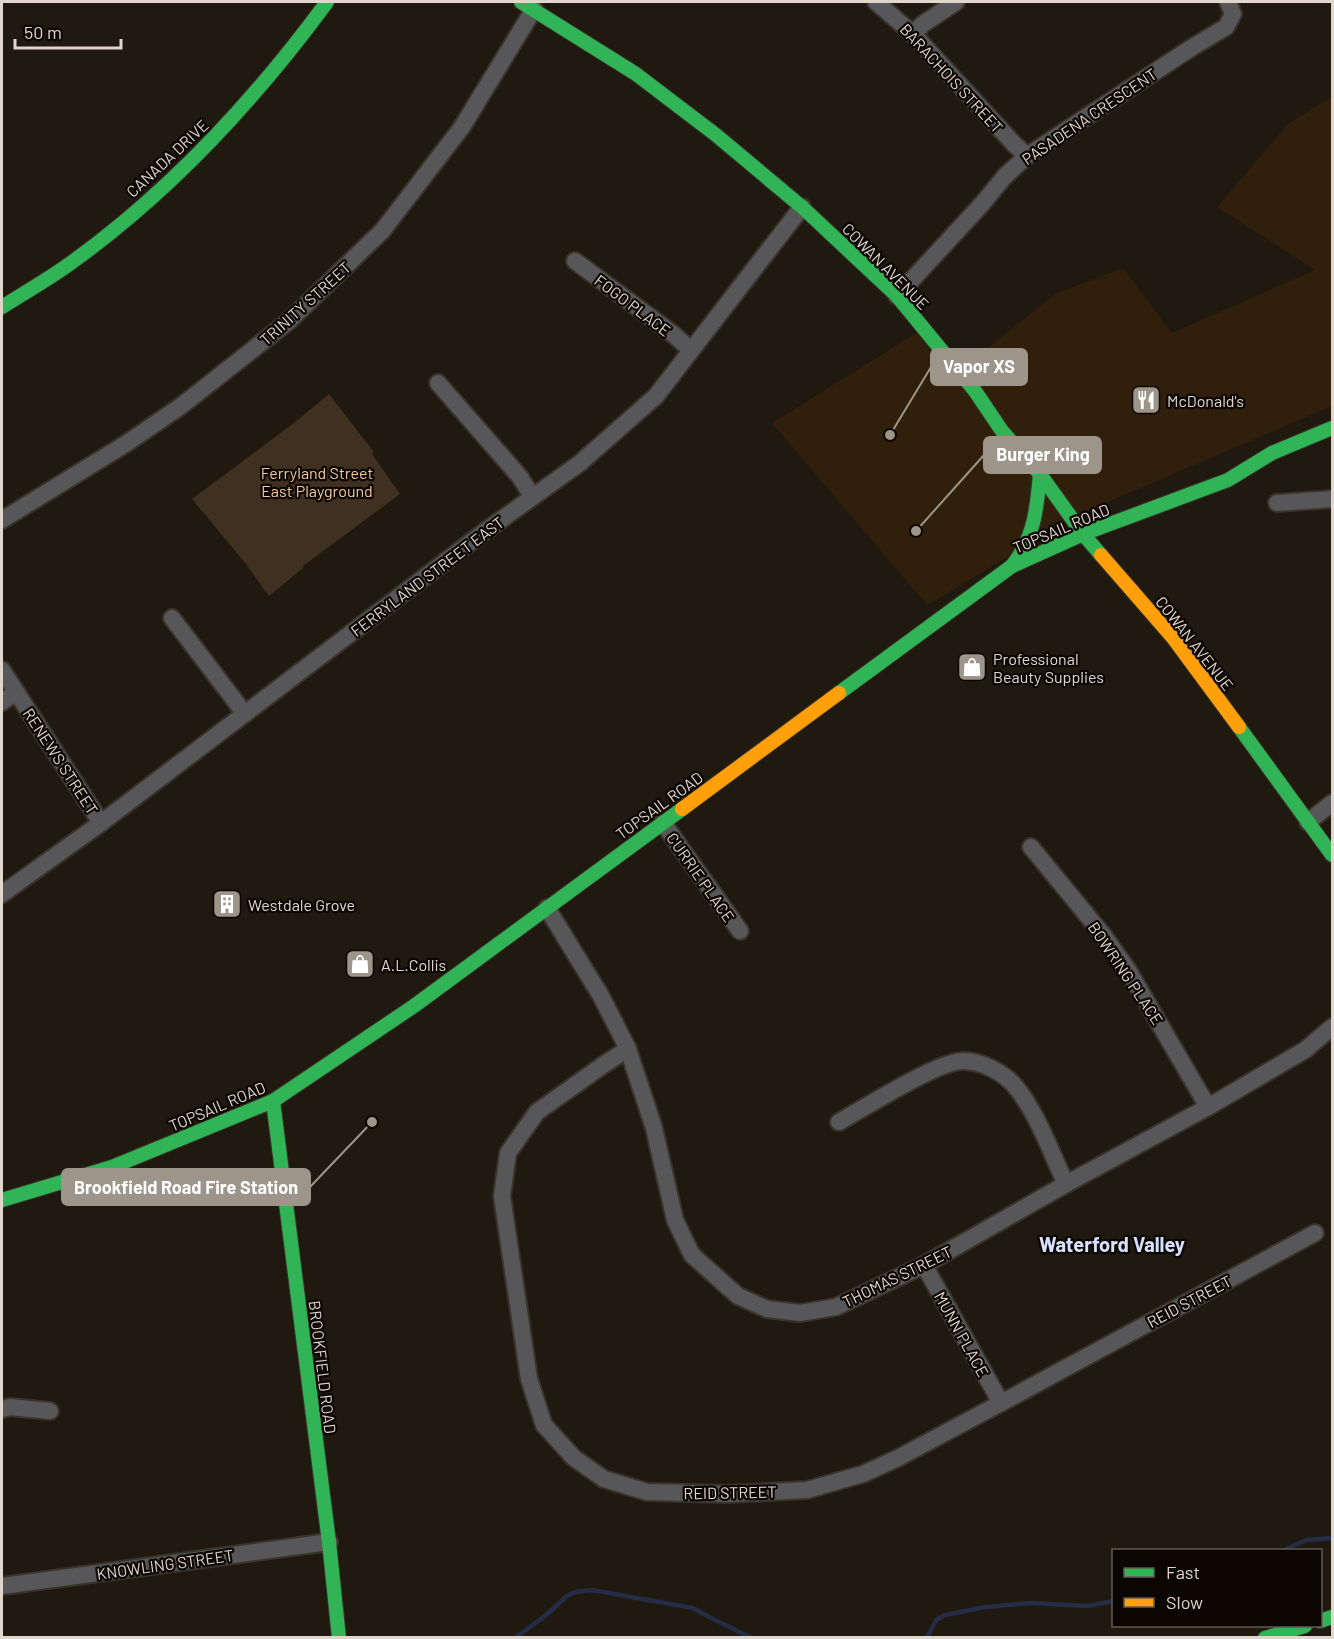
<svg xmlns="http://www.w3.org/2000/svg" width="1334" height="1639" font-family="Barlow,sans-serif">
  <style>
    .built { fill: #301f0a }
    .green { fill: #3f3020 }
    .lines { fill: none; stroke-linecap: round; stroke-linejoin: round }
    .stream { stroke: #252c46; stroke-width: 4.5 }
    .street-casing { stroke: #39332c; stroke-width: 20 }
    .fast-casing { stroke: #39332c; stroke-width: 16 }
    .slow-casing { stroke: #39332c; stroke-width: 16 }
    .street { stroke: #575759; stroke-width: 16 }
    .fast { stroke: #30b455; stroke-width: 14 }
    .slow { stroke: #ff9f0a; stroke-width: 14 }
    .labels { text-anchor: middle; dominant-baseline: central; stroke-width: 4.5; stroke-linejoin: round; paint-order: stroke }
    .street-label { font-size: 16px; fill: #e0d6cc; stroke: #0c0602 }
    .poi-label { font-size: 16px; fill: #e0d6cc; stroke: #0c0602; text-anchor: start }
    .park-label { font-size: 16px; fill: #f7ca96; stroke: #0c0602 }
    .quarter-label { font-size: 20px; font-weight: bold; fill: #d7e1fd; stroke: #0c0602 }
    .leader { fill: none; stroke: #9d948a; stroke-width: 2 }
    .callout-dot { fill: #9d948a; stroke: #0c0602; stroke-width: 2 }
    .callout { fill: #9d948a; stroke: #9d948a; stroke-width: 2 }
    .callout-label { font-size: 18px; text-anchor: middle; font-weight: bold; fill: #fff }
  </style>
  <rect width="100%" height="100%" fill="#201910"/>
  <polygon class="built" points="1332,97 1332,406 1084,512 927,605 772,423 918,332 949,379 1055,294 1123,268 1172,333 1315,270 1217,207 1289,123"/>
  <polygon class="green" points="329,394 374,452 372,454 400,494 303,566 303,568 269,596 246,564 192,499 295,422"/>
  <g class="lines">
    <g class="stream">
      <polyline points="1284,1550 1306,1540 1332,1538"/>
      <polyline points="515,1638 545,1616 567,1596 575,1592 592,1590 693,1608 711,1618 752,1638"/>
      <polyline points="927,1638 936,1620 945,1615 986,1607 1031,1603 1088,1606 1114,1601"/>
    </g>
    <g class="street-casing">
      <g id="street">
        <polyline points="876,2 913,34 1014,144 1027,156"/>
        <polyline points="913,34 923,24 956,2"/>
        <polyline points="575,261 673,334 691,350"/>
        <polyline points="897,296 982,204 1005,176 1027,156 1191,48 1226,27 1233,14 1228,2"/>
        <polyline points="438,383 520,477 532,496"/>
        <polyline points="1277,503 1332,499"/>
        <polyline points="2,520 127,443 181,406 289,321 383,230 462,127 534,9"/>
        <polyline points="172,618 245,714"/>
        <polyline points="2,670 101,823"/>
        <polyline points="2,702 16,692"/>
        <polyline points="1308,822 1332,803"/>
        <polyline points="663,823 740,931"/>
        <polyline points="1031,847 1104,936 1128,970 1208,1107"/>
        <polyline points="2,894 101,823 484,532 580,463 656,396 802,207"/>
        <polyline points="547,908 601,996 628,1049 654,1128 675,1220 692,1255 738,1296 767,1309 800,1313 836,1307 924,1265 1066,1184 1208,1107 1305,1050 1332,1027"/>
        <polyline points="628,1049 606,1063 537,1112 508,1153 502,1196 529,1379 544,1425 574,1458 604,1479 647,1492 727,1494 807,1490 863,1474 898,1458 1001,1403 1315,1233"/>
        <path d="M839,1122C864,1108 938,1061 963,1061C981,1061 1003,1072 1015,1086C1037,1112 1051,1153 1066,1184"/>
        <polyline points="924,1265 1001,1403"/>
        <polyline points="2,1409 10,1407 50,1411"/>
        <polyline points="2,1586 329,1542"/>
      </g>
    </g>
    <g class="fast-casing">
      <g id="fast">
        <polyline points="521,2 636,74 716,135 802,207 897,296 975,391 1002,431 1040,474 1083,534 1101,555"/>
        <path d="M2,307C24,293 47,280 68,265C168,194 254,101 327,2"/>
        <path d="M1012,566C1034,538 1037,509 1040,474"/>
        <polyline points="839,693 1012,566 1083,534 1228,480 1272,453 1332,428"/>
        <polyline points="1239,727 1332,855"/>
        <polyline points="273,1101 329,1542 339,1638"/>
        <polyline points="2,1200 112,1167 273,1101 414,1006 682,809"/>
        <polyline points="1320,1621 1332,1617"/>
        <polyline points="1265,1638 1305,1626"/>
      </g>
    </g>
    <g class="slow-casing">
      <g id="slow">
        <polyline points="1101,555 1174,639 1239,727"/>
        <polyline points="682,809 839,693"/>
      </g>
    </g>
    <use href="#street" class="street"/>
    <use href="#fast" class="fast"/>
    <use href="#slow" class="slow"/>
  </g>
  <defs>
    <g id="restaurant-square" transform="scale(1.5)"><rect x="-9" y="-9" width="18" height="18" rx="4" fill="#9d948a" stroke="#0c0602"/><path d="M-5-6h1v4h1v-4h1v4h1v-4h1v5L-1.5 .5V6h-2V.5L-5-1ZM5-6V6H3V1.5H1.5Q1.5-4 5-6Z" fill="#fff"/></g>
    <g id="shop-square" transform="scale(1.5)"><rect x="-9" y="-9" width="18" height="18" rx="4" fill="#9d948a" stroke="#0c0602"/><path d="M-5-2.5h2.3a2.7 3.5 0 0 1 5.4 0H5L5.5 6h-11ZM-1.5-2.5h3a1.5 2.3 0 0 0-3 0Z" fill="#fff"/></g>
    <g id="building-square" transform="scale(1.5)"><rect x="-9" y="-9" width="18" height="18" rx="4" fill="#9d948a" stroke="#0c0602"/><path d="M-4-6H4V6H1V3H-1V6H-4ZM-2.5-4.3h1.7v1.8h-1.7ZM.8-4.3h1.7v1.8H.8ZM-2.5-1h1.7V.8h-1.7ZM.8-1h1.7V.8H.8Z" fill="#fff"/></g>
  </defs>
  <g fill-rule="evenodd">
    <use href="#restaurant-square" x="1146" y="400"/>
    <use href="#shop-square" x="972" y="667"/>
    <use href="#building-square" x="227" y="904"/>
    <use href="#shop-square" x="360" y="964"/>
  </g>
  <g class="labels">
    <g class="street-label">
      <text transform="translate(952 78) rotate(47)">BARACHOIS STREET</text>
      <text transform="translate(1089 116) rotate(-34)">PASADENA CRESCENT</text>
      <text transform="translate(167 158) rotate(-43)">CANADA DRIVE</text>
      <text transform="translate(886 266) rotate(45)">COWAN AVENUE</text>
      <text transform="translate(305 303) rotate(-42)">TRINITY STREET</text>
      <text transform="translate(633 305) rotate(37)">FOGO PLACE</text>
      <text transform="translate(1061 528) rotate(-23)">TOPSAIL ROAD</text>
      <text transform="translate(427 576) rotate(-37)">FERRYLAND STREET EAST</text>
      <text transform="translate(1195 643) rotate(52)">COWAN AVENUE</text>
      <text transform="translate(61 761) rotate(57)">RENEWS STREET</text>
      <text transform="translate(659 805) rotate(-36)">TOPSAIL ROAD</text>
      <text transform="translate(701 877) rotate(55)">CURRIE PLACE</text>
      <text transform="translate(1126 973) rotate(56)">BOWRING PLACE</text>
      <text transform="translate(217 1106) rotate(-23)">TOPSAIL ROAD</text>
      <text transform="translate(897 1276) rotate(-26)">THOMAS STREET</text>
      <text transform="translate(1189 1301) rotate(-28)">REID STREET</text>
      <text transform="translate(962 1334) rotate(61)">MUNN PLACE</text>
      <text transform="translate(323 1367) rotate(83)">BROOKFIELD ROAD</text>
      <text transform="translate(730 1492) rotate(-1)">REID STREET</text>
      <text transform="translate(165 1564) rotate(-8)">KNOWLING STREET</text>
    </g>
    <g class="poi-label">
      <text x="1167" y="400">McDonald's</text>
      <text x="993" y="658">Professional<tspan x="993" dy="18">Beauty Supplies</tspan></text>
      <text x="248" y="904">Westdale Grove</text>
      <text x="381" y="964">A.L.Collis</text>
    </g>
    <g class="park-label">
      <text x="317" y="472">Ferryland Street<tspan x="317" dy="18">East Playground</tspan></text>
    </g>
    <g class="quarter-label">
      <text x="1112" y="1244">Waterford Valley</text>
    </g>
  </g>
  <path class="leader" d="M890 435L931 367M916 531L984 455M372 1122L310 1187"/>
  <g class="callout-dot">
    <circle cx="890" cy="435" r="6"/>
    <circle cx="916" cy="531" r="6"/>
    <circle cx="372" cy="1122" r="6"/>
  </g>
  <g class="callout">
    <rect x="931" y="349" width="96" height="36" rx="6"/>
    <rect x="984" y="437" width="117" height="36" rx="6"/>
    <rect x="62" y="1169" width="248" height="36" rx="6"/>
  </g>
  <g class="callout-label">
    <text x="979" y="373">Vapor XS</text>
    <text x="1043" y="461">Burger King</text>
    <text x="186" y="1194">Brookfield Road Fire Station</text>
  </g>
  <rect width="1334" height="1639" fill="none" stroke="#e0d6cc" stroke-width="6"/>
  <rect x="1112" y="1549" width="210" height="78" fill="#0c0602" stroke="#615953" stroke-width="1.5"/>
  <rect x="1124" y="1568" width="30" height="9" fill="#30b455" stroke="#615953" stroke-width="1.5"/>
  <text x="1166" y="1579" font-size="18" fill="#e0d6cc">Fast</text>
  <rect x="1124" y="1598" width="30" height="9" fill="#ff9f0a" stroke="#615953" stroke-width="1.5"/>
  <text x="1166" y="1609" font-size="18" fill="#e0d6cc">Slow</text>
  <path d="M15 39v9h106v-9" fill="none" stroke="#e0d6cc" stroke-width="3"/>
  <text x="24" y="39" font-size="18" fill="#e0d6cc" stroke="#0c0602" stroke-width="4.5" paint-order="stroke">50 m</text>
</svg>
